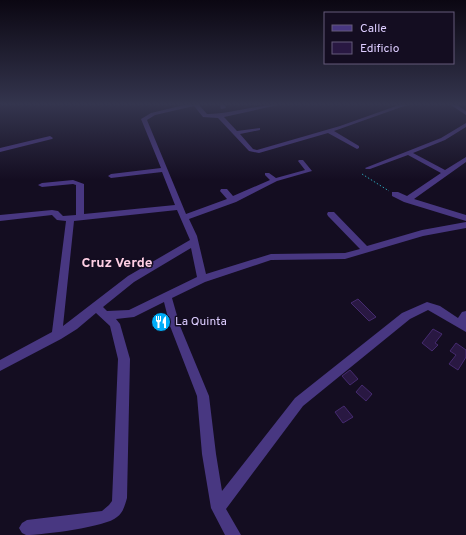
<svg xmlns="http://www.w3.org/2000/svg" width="466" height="535" font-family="Overpass,sans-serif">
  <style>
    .building { fill: #291842; stroke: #452a6f }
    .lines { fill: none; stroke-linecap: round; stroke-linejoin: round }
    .path { stroke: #2ba1b4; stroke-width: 1; stroke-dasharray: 1.5 2; stroke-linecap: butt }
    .minor { fill: #483781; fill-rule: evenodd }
    .labels { text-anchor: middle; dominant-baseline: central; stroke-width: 3; stroke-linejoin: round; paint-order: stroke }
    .poi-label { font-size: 12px; fill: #ddcdff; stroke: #140d21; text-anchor: start }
    .quarter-label { font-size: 14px; font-weight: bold; fill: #ffcfe4; stroke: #140d21 }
  </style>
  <rect width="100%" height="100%" fill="#140d21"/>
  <g class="building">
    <polygon points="358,299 376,317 369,321 351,303"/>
    <polygon points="433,329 442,334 435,343 438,345 432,351 422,343"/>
    <polygon points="456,343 466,350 466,357 458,370 449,364 456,355 450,351"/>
    <polygon points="350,370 358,379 350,385 342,376"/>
    <polygon points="362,385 372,394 366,401 356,392"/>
    <polygon points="344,406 353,417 343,423 335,412"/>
  </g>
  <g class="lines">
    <polyline class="path" points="362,174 389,191"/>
    <g class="minor">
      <path d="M184,105H199L207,114C231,114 254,105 278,105L224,117L237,131L260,128V130L240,134L253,149L257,150L340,126L399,105H407L334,131L359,146V148L357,149L328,133L259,153L249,151L218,118L203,117L194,106L155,115L147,120L186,214L227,199L220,191L221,189H227L233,196L270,180L265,175V173H269L276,178L305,170L298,161L299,160H303L312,171L277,181L236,202L189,219L197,236L206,274L271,254L345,253L360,249L328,216L327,214L328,212H334L367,246L422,230L466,222V228L423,236L345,259L271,260L205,282L172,298L180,326L209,396L216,454L222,491L295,398L402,313L427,302L440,306L458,318L462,312L466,311V332L428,310L410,319L303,406L226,509L241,535H225L211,508L202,454L197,396L170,326L164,302L134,317L116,319L120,324L130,359L127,498C125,505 123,513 117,517C107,527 42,535 26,535L22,533L19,528L22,523L27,520L102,511L109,505L112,501L118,359L110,326L96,313L77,329L61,339L0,371V360L52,332L66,221L57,220L52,215L0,221V215L52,210L58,211L63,216L76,215V185L73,184L42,187L38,185L42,183L73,180L84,184V214L175,205L162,172L111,178L108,176L111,174L161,168L141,119L151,113ZM177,210L190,240L128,276L63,326L74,221ZM191,248L197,277L129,310L107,311L103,307L134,282Z"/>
      <polygon points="220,105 225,105 226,108 221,109"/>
      <polygon points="451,105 457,105 466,111 466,115"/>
      <polygon points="466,123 466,127 445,140 413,153 445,170 466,157 466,162 414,199 466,215 466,221 404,202 392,196 392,192 398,192 407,196 441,173 408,155 370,169 366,169 365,168 441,138"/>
      <polygon points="50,136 53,138 52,139 0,152 0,148"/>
    </g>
  </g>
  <linearGradient id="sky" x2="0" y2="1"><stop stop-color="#0b0712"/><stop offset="0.58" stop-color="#34354e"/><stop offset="1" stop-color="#34354e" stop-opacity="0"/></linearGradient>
  <rect width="466" height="180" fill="url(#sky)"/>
  <defs>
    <g id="restaurant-disc" transform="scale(1)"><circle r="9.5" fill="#00adf8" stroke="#140d21"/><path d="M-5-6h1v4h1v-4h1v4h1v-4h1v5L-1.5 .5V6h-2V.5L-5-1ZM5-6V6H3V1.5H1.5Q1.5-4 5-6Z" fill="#fff"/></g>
  </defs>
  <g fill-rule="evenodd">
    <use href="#restaurant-disc" x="161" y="322"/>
  </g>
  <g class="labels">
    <g class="poi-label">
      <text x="175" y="322">La Quinta</text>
    </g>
    <g class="quarter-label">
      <text x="117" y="263">Cruz Verde</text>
    </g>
  </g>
  <rect x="324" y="12" width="130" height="52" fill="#140d21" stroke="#645a7a"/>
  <rect x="332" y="25" width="20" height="6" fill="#483781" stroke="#645a7a"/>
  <text x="360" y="32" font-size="12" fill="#ddcdff">Calle</text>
  <rect x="332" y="42" width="20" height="12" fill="#291842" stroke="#645a7a"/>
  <text x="360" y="52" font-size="12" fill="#ddcdff">Edificio</text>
</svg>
